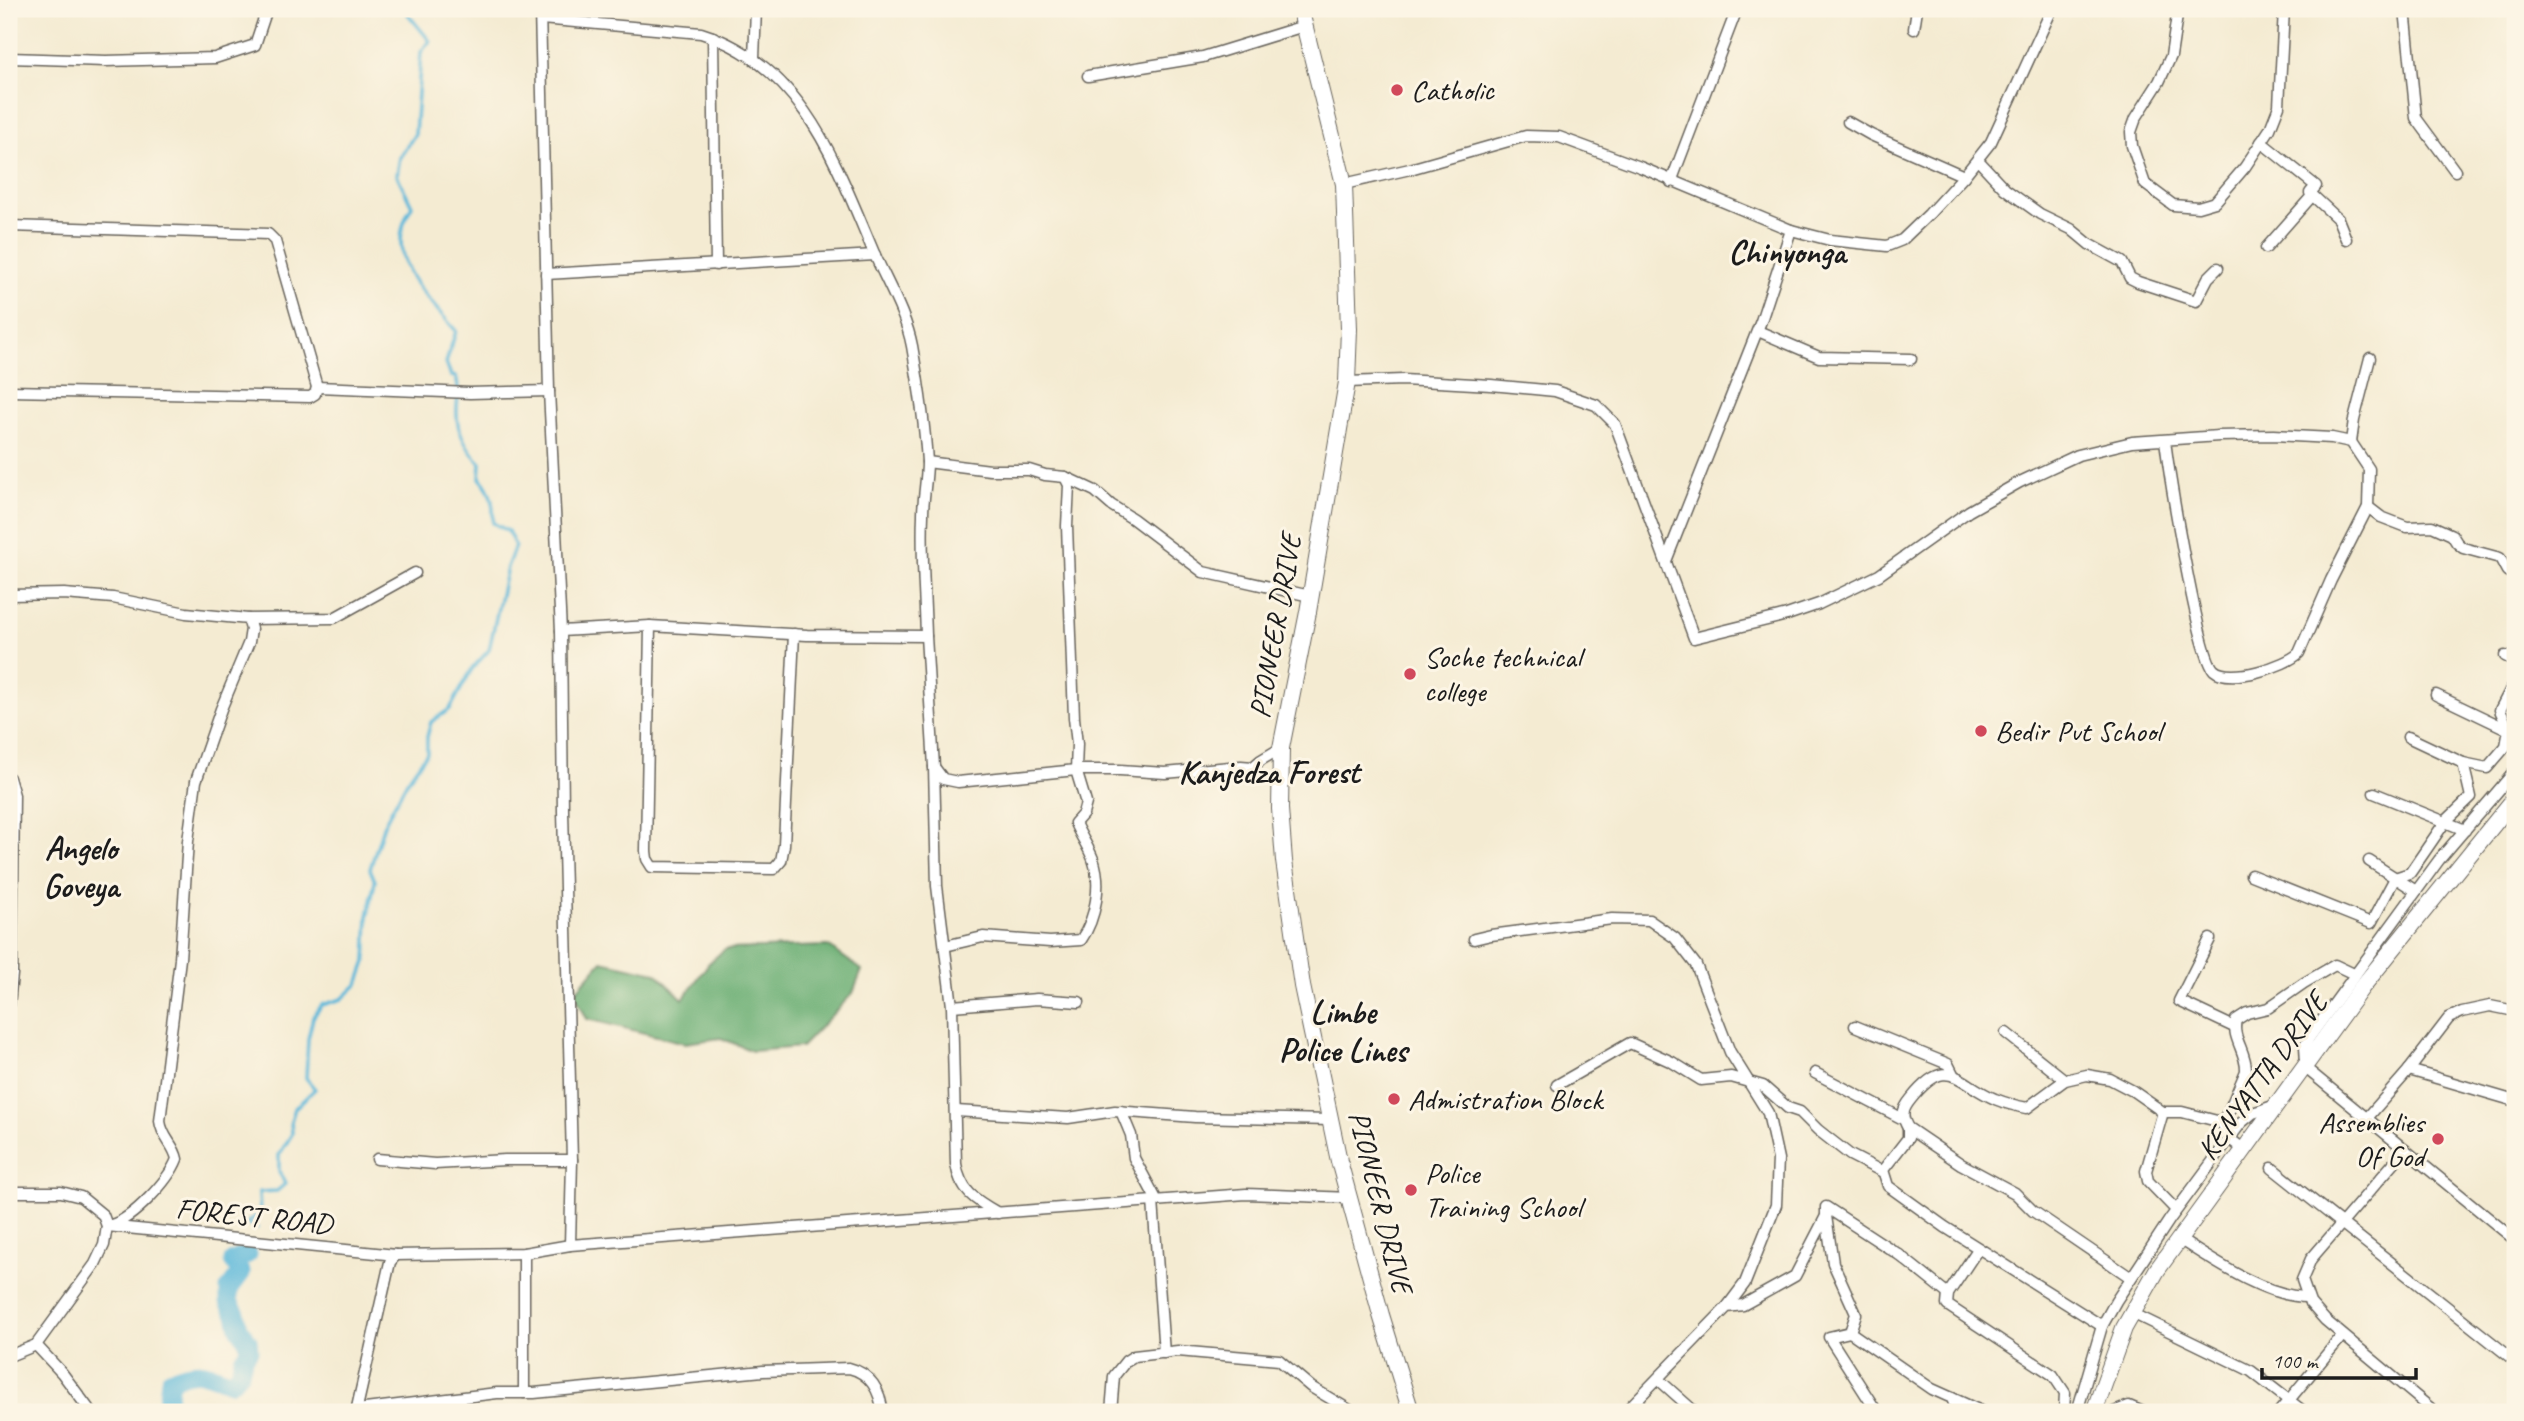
<svg xmlns="http://www.w3.org/2000/svg" width="2524" height="1421" font-family="Caveat,sans-serif">
  <style>
    .forest { fill: #6aae73; stroke: #436548; stroke-width: 2 }
    .lines { fill: none; stroke-linecap: round; stroke-linejoin: round }
    .stream { stroke: #5cb8da; stroke-width: 3.5 }
    .river { stroke: #5cb8da; stroke-width: 19 }
    .street-casing { stroke: #68645c; stroke-width: 13 }
    .secondary-casing { stroke: #68645c; stroke-width: 18 }
    .street { stroke: #fff; stroke-width: 10 }
    .secondary { stroke: #fff; stroke-width: 16 }
    .poi-dot { fill: #d1495b; stroke: #fcf5e5; stroke-width: 2.5 }
    .labels { text-anchor: middle; dominant-baseline: central; stroke-width: 6; stroke-linejoin: round; paint-order: stroke }
    .poi-label { font-size: 30px; fill: #1c1c1c; stroke: #fcf5e5; text-anchor: start }
    .street-label { font-size: 30px; fill: #1c1c1c; stroke: #fcf5e5 }
    .quarter-label { font-size: 33px; font-weight: bold; fill: #1c1c1c; stroke: #fcf5e5 }
  </style>
  <rect width="100%" height="100%" fill="#fcf5e5"/>
  <filter id="ink" filterUnits="userSpaceOnUse"><feTurbulence type="fractalNoise" baseFrequency=".0143" numOctaves="2"/><feDisplacementMap in="SourceGraphic" scale="14" xChannelSelector="R" yChannelSelector="G"/><feConvolveMatrix kernelMatrix="1 2 1 2 8 2 1 2 1" color-interpolation-filters="sRGB"/></filter>
  <filter id="wash" filterUnits="userSpaceOnUse"><feTurbulence type="fractalNoise" baseFrequency=".00686" numOctaves="4" result="noise"/><feDisplacementMap in="SourceGraphic" scale="28" xChannelSelector="R" yChannelSelector="G"/><feGaussianBlur stdDeviation="1.57" result="paint"/><feColorMatrix in="noise" values="0 0 0 0 0 0 0 0 0 0 0 0 0 0 0 0 0 1.4 0 .05"/><feComposite in="paint" operator="in"/></filter>
  <g filter="url(#wash)">
    <rect width="100%" height="100%" fill="#f4ebd2"/>
    <polygon class="forest" points="828,946 862,970 853,993 801,1047 752,1051 721,1038 685,1043 587,1019 574,993 602,961 656,973 683,999 709,963 725,949"/>
    <g class="lines">
      <path class="stream" d="M257,1228L247,1223L260,1213L259,1192L277,1191L285,1184L279,1171V1155L292,1134L291,1121L295,1108L315,1089L306,1078L308,1039L313,1017L322,1005L342,999L358,984L366,962L368,916L375,881L370,869L384,824L407,781L427,753V737L431,722L450,709L472,669L489,650L507,567L515,546L508,531L493,523C494,506 492,491 480,478L481,463C469,452 457,432 457,415C456,399 461,394 456,377L451,376L446,363L456,331C424,293 380,257 412,206L397,175L400,157L415,134L421,52L430,41L407,13L406,9"/>
      <path class="river" d="M166,1412L170,1380C196,1367 206,1372 231,1382L240,1372L243,1359L249,1350L248,1341L239,1328L236,1314L229,1302V1289L241,1273L233,1261L248,1254"/>
    </g>
  </g>
  <g filter="url(#ink)">
    <g class="lines">
      <g class="street-casing">
        <g id="street">
          <polyline points="540,9 549,391 561,631"/>
          <polyline points="2178,9 2171,56 2159,82 2136,118 2131,132 2132,146 2145,184 2173,205 2198,207 2215,202 2245,167 2270,129 2279,106 2284,9"/>
          <polyline points="2405,9 2416,118 2455,171"/>
          <path d="M541,19L701,33C803,65 836,164 874,253C887,283 906,314 912,346C918,380 925,428 927,462C927,479 923,497 923,515C921,555 925,596 926,636"/>
          <polyline points="1914,29 1917,9"/>
          <polyline points="713,37 716,265"/>
          <polyline points="9,58 106,61 215,58 255,45 267,9"/>
          <polyline points="754,58 756,9"/>
          <polyline points="1088,76 1203,57 1304,26"/>
          <polyline points="1848,122 1871,135 1964,176"/>
          <polyline points="2261,142 2316,186 2310,193 2338,219 2346,239"/>
          <polyline points="1978,160 2005,189 2040,214 2071,229 2089,244 2122,262 2130,278 2138,282 2196,301 2208,278 2218,268"/>
          <polyline points="1671,182 1737,9"/>
          <polyline points="1344,184 1410,169 1526,136 1559,137 1640,167 1791,230 1830,240 1887,246 1902,240 1929,214 1964,176 1991,142 2052,9"/>
          <polyline points="9,226 268,234 275,241 317,387 315,394 310,397 9,391"/>
          <polyline points="2266,248 2312,196"/>
          <polyline points="546,274 875,255"/>
          <polyline points="1758,331 1819,357 1911,359"/>
          <path d="M1347,382L1403,380L1491,385L1555,391L1596,405L1615,424L1694,638L1787,615L1819,604L1879,575L1969,511L2020,482L2078,455L2132,442L2219,436L2274,435L2332,438L2351,442L2369,469L2368,507L2331,580L2299,653C2286,666 2230,684 2214,670C2198,654 2169,473 2165,440"/>
          <polyline points="317,387 470,393 549,391"/>
          <polyline points="2351,442 2354,420 2370,358"/>
          <path d="M927,462L990,470H1029L1045,475L1065,477L1069,485L1067,526L1074,718L1077,744L1076,770L1086,803L1083,814L1075,823C1080,835 1088,846 1093,859C1102,884 1096,918 1081,940L1050,942L983,937L945,946"/>
          <polyline points="1065,477 1095,491 1111,505 1133,519 1203,572 1310,596"/>
          <polyline points="2368,507 2381,517 2407,527 2432,526 2452,535 2457,543 2463,548 2500,558 2507,571 2515,576"/>
          <polyline points="1666,561 1761,321 1791,230"/>
          <path d="M9,595L64,594L113,598L186,613L248,619L251,629L249,642L221,709L196,781L188,841L180,959L160,1121C162,1138 174,1144 177,1159C169,1180 133,1219 111,1225"/>
          <polyline points="248,619 334,618 415,573"/>
          <polyline points="650,626 646,851 647,859 652,867 774,869 781,861 784,845 794,634"/>
          <polyline points="2505,656 2515,661"/>
          <polyline points="2436,695 2509,730 2500,710 2515,681"/>
          <polyline points="2408,737 2463,763"/>
          <polyline points="934,767 943,779 958,782 1076,770 1120,770 1165,773 1241,766 1253,767 1261,760 1281,748"/>
          <polyline points="9,778 14,795 12,974 9,1005"/>
          <polyline points="2374,793 2465,830"/>
          <polyline points="2369,861 2416,891"/>
          <polyline points="2251,875 2371,923 2395,878 2410,873 2445,822 2471,797 2463,763 2487,768 2506,746 2509,730 2515,730"/>
          <polyline points="1474,939 1491,935 1612,919 1649,920 1675,938 1696,965 1730,1052 1768,1113 1778,1159 1776,1205 1745,1283 1727,1307"/>
          <polyline points="2210,939 2179,1001 2234,1027"/>
          <polyline points="952,1006 1037,999 1079,1002"/>
          <polyline points="1855,1026 1948,1064 1954,1076"/>
          <polyline points="2006,1033 2065,1080"/>
          <polyline points="2306,1063 2305,1046 2309,1038 2439,860 2515,771"/>
          <polyline points="2303,1066 2515,1240"/>
          <polyline points="2409,1070 2515,1101"/>
          <polyline points="1815,1073 1903,1119"/>
          <polyline points="1557,1085 1630,1043 1672,1062 1701,1080 1731,1077 1763,1086 1788,1108 1800,1112 1818,1130 1850,1155 1883,1172"/>
          <polyline points="956,1111 1068,1118 1115,1111 1195,1117 1331,1120"/>
          <polyline points="1121,1111 1131,1135 1134,1158 1155,1197 1153,1201 1164,1353"/>
          <polyline points="2163,1112 2146,1171 2148,1181 2176,1210"/>
          <polyline points="2368,1117 2409,1070 2449,1018 2462,1012 2490,1006 2515,1011"/>
          <path d="M2221,1122L2228,1113L2246,1071C2247,1052 2231,1038 2236,1020L2247,1013L2268,1008L2304,983L2335,965L2354,974"/>
          <polyline points="1908,1128 1908,1138 1883,1170 1888,1186 1945,1227 2102,1326"/>
          <polyline points="2405,1150 2311,1259 2302,1280 2310,1303 2325,1320 2435,1412"/>
          <polyline points="377,1159 435,1164 505,1160 572,1160"/>
          <polyline points="2272,1168 2515,1361"/>
          <polyline points="9,1192 61,1192 81,1197 103,1215 107,1226 104,1245 95,1264 36,1345 9,1356"/>
          <polyline points="1826,1216 1833,1263 1856,1314 1850,1332"/>
          <polyline points="107,1226 396,1255 524,1253 570,1245 1246,1194 1350,1198"/>
          <path d="M2179,1239C2212,1260 2266,1297 2307,1297"/>
          <path d="M570,1245L572,1160L563,811L561,631L650,626L807,635L926,636L934,767L937,886L952,1006L956,1164C960,1191 975,1200 998,1213"/>
          <polyline points="1978,1249 1948,1294 1947,1305 2053,1375 2065,1393 2064,1412"/>
          <path d="M2130,1277L2033,1211L2015,1193L1961,1164L1908,1128C1901,1116 1902,1110 1911,1099C1948,1053 1956,1082 1995,1099C2005,1103 2016,1106 2027,1108L2065,1080L2087,1075L2110,1079L2133,1091L2163,1112H2182L2221,1122L2230,1139L2243,1149"/>
          <polyline points="2132,1313 2251,1371 2304,1412"/>
          <polyline points="1850,1332 1932,1389 1952,1398 1957,1412"/>
          <polyline points="1850,1332 1829,1337 1877,1412"/>
          <polyline points="36,1345 62,1373 91,1412"/>
          <polyline points="1658,1379 1695,1412"/>
          <polyline points="524,1393 524,1253"/>
          <polyline points="1952,1398 1983,1412"/>
          <path d="M357,1410L497,1393H534L763,1371L849,1368C870,1373 881,1391 882,1412"/>
          <polyline points="356,1412 390,1262 396,1255"/>
          <polyline points="1111,1412 1114,1376 1126,1361 1134,1356 1178,1351 1279,1360 1311,1387 1353,1412"/>
          <polyline points="1625,1412 1727,1307 1743,1305 1795,1276 1826,1216 1826,1207 1898,1254 1948,1294"/>
          <polyline points="2077,1412 2102,1326 2116,1301 2170,1219 2241,1123 2253,1113 2276,1105"/>
          <polyline points="2114,1412 2129,1406 2143,1412"/>
          <polyline points="2279,1412 2342,1336"/>
        </g>
      </g>
      <g class="secondary-casing">
        <g id="secondary">
          <polyline points="1302,9 1303,20 1344,184 1349,329 1347,382 1308,612 1281,748 1280,809 1284,861 1302,986 1339,1161 1381,1315 1411,1412"/>
          <polyline points="2094,1412 2124,1328 2157,1270 2362,987 2515,798"/>
        </g>
      </g>
      <use href="#street" class="street"/>
      <use href="#secondary" class="secondary"/>
    </g>
  </g>
  <g class="poi-dot">
    <circle cx="1397" cy="90" r="7"/>
    <circle cx="1410" cy="674" r="7"/>
    <circle cx="1981" cy="731" r="7"/>
    <circle cx="1394" cy="1099" r="7"/>
    <circle cx="2438" cy="1139" r="7"/>
    <circle cx="1411" cy="1190" r="7"/>
  </g>
  <g class="labels">
    <g class="poi-label">
      <text x="1411" y="90">Catholic</text>
      <text x="1424" y="657">Soche technical<tspan x="1424" dy="34">college</tspan></text>
      <text x="1995" y="731">Bedir Pvt School</text>
      <text x="1408" y="1099">Admistration Block</text>
      <text x="2424" y="1122" text-anchor="end">Assemblies<tspan x="2424" dy="34">Of God</tspan></text>
      <text x="1425" y="1173">Police<tspan x="1425" dy="34">Training School</tspan></text>
    </g>
    <g class="street-label">
      <text transform="translate(1275 626) rotate(-80)">PIONEER DRIVE</text>
      <text transform="translate(2262 1076) rotate(-54)">KENYATTA DRIVE</text>
      <text transform="translate(1381 1202) rotate(76)">PIONEER DRIVE</text>
      <text transform="translate(254 1216) rotate(6)">FOREST ROAD</text>
    </g>
    <g class="quarter-label">
      <text x="1787" y="252">Chinyonga</text>
      <text x="1269" y="772">Kanjedza Forest</text>
      <text x="81" y="848">Angelo<tspan x="81" dy="38">Goveya</tspan></text>
      <text x="1343" y="1012">Limbe<tspan x="1343" dy="38">Police Lines</tspan></text>
    </g>
  </g>
  <rect width="2524" height="1421" fill="none" stroke="#fcf5e5" stroke-width="35"/>
  <path d="M2262 1368v10h154v-10" fill="none" stroke="#1c1c1c" stroke-width="3.5"/>
  <text x="2272" y="1368" font-size="21" fill="#1c1c1c" stroke="#fcf5e5" stroke-width="5" paint-order="stroke">100 m</text>
</svg>
